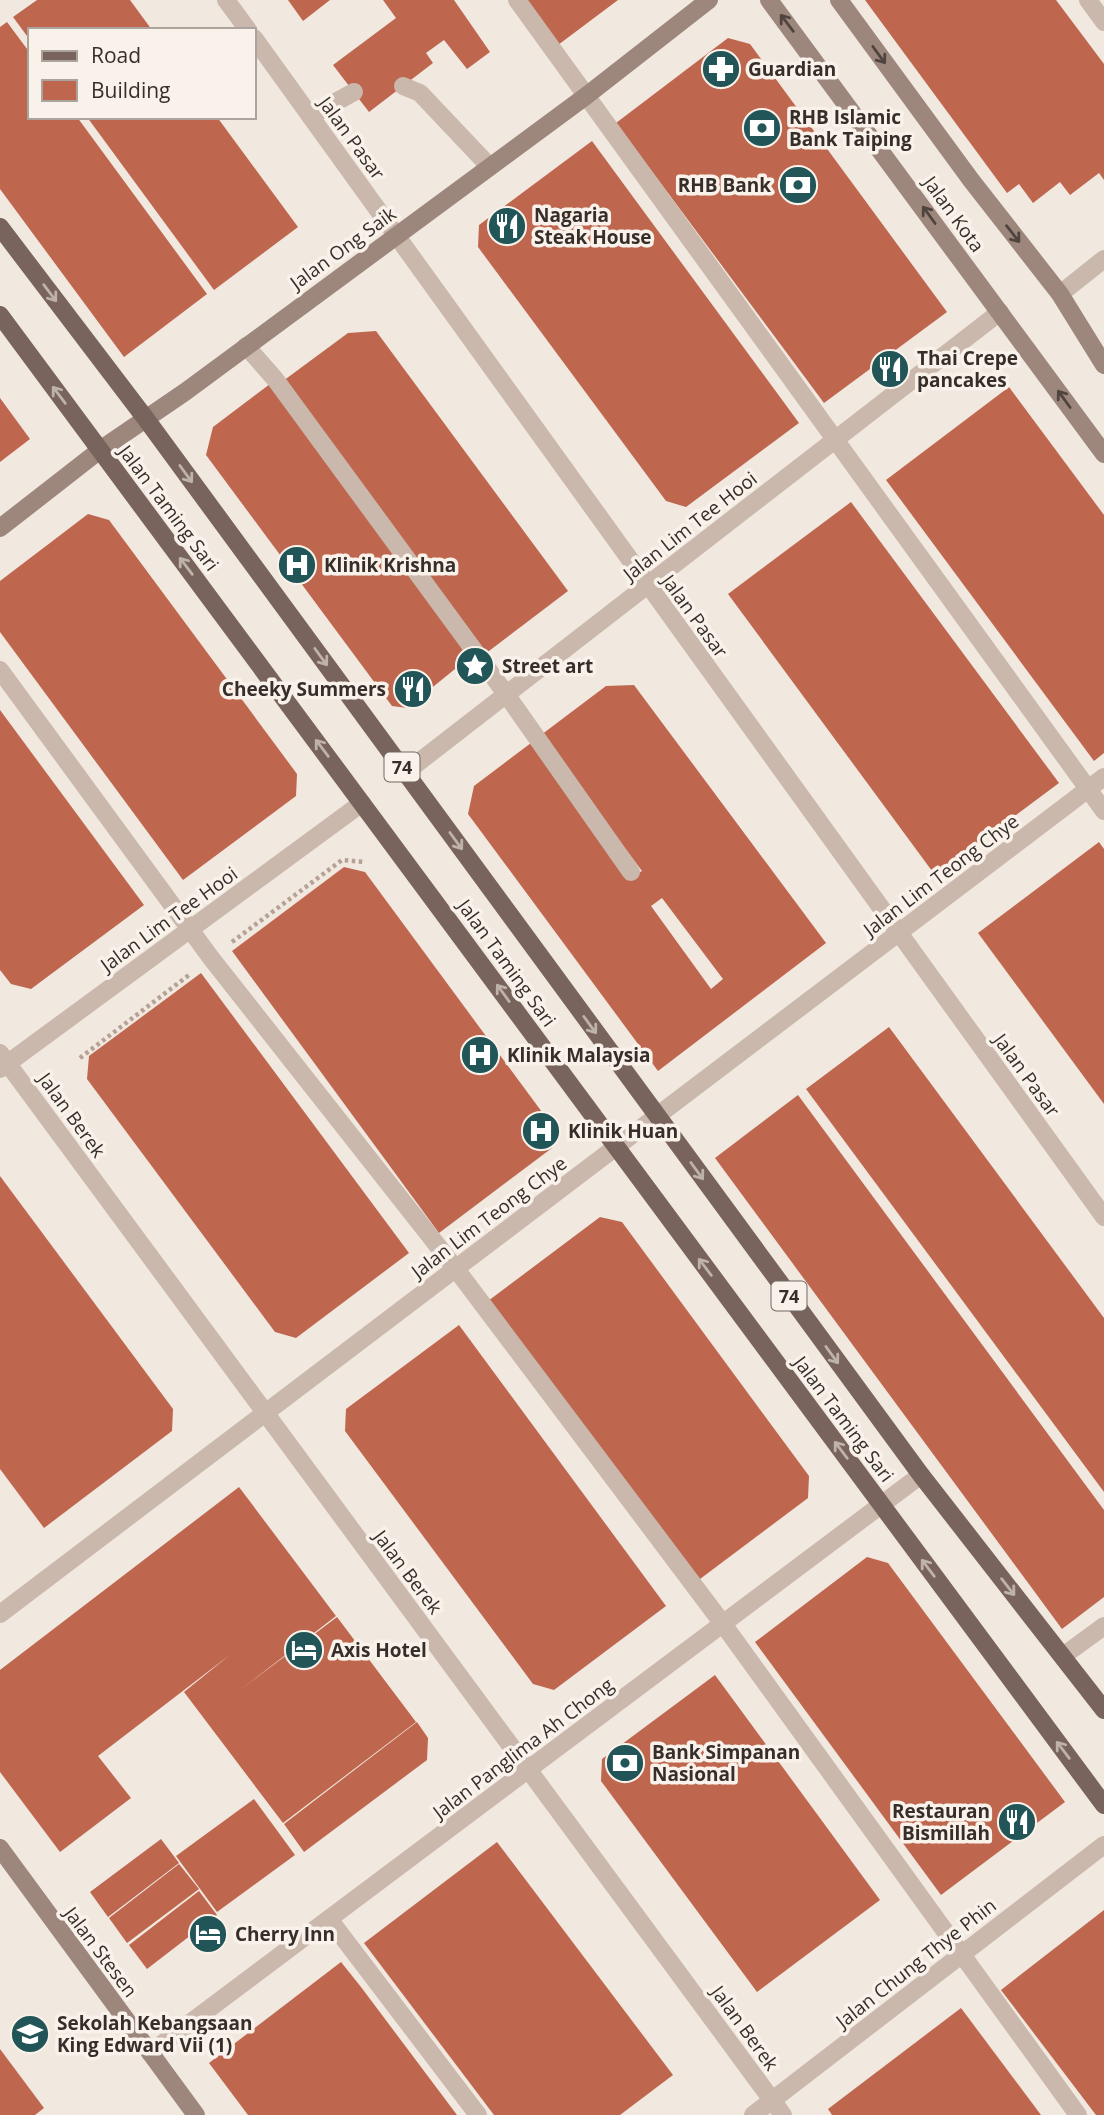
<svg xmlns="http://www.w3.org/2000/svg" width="1104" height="2115" font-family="'Open Sans',sans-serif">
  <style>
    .building { fill: #bf664f; fill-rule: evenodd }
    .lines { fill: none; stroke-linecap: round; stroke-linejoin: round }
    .path { stroke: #b5a295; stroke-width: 4.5; stroke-dasharray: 3.5 3.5; stroke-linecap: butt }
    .service { stroke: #c9b8ab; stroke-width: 18 }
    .minor { stroke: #c9b8ab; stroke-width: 18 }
    .tertiary { stroke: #c9b8ab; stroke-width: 18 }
    .secondary { stroke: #9d877d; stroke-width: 18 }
    .primary { stroke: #78645c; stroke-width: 18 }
    .oneway { stroke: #50443f }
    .oneway2 { stroke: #bfb2ab }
    .labels { text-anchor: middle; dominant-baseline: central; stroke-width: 7; stroke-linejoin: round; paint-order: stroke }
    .shield { fill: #f9f2eb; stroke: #716964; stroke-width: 2 }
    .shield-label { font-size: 18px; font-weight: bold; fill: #372e2a }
    .poi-label { font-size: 19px; font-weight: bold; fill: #372e2a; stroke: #f9f2eb; text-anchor: start }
    .street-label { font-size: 19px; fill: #372e2a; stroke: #f9f2eb }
  </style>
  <rect width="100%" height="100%" fill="#f1e8df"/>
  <g class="building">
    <polygon points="37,0 130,0 152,30 30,30 30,40 13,17"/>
    <polygon points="288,0 330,0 303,21"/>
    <polygon points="383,0 454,0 490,52 467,69 444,40 426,53 433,63 369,112 333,65 396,18"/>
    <polygon points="525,0 618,0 558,45"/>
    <polygon points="865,0 1056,0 1104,64 1104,180 1099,173 1070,195 1060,182 1033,203 1019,184 1007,193"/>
    <polygon points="7,22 30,53 30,117 77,117 207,294 124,357 0,189 0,27"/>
    <polygon points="728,38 750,44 947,312 824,403 616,123"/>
    <polygon points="87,117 217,117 298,227 214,290"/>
    <polygon points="592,141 799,423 686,507 666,501 478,247 479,225"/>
    <polygon points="376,331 568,591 485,654 283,381 348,333"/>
    <polygon points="270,384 471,656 407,708 392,706 206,455 213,427"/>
    <polygon points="1009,387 1104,515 1104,753 1094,761 886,480"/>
    <polygon points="0,398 30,439 0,462"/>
    <polygon points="851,502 1059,783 935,875 728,594"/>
    <polygon points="88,514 109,520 297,774 296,796 183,880 0,632 0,581"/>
    <path d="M634,685L826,943L658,1071L468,814L474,786L531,743L638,873L642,871L541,735L606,686ZM662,898L723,979L711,989L651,906Z"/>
    <polygon points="0,710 144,905 31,989 11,984 0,970"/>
    <polygon points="1099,842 1104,849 1104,1104 978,933"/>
    <polygon points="344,867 365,872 553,1127 552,1148 439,1233 232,951"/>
    <polygon points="201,973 409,1253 296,1338 275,1332 87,1079 89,1056"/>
    <polygon points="889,1027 1104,1318 1104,1492 806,1089"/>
    <polygon points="798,1095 1104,1510 1104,1597 1062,1629 715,1158"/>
    <polygon points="0,1176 173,1409 172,1431 44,1528 0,1469"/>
    <polygon points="600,1217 622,1222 809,1476 808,1498 696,1582 488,1301"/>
    <polygon points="459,1325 666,1606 554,1690 533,1684 345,1431 346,1409"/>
    <polygon points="239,1487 336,1616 240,1690 337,1617 416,1722 283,1823 184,1692 231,1654 98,1756 131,1798 60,1852 0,1772 0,1670"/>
    <polygon points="867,1557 888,1563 1065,1802 941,1895 755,1642"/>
    <polygon points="715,1675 880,1900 757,1992 601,1781 602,1759"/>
    <polygon points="417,1722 428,1738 427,1760 304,1852 284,1824"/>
    <polygon points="254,1799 295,1855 217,1912 176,1856"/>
    <polygon points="161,1839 179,1863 108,1917 90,1892"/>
    <polygon points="497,1842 673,2075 620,2115 494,2115 364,1943"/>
    <polygon points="179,1864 199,1889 127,1943 109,1918"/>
    <polygon points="199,1891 217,1915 147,1969 129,1945"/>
    <polygon points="1104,1910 1104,2115 1096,2115 1001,1990"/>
    <polygon points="341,1962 361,1987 457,2115 248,2115 209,2063"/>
    <polygon points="961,2008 1041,2115 832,2115 828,2109"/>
    <polygon points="0,2049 44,2108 35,2115 0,2115"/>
  </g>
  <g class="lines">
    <g class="path">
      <polyline points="232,942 342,860 365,862"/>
      <polyline points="80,1058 189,975"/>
    </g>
    <g class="service">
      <polyline points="517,0 1104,811"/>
      <polyline points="1088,0 1104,22"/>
      <polyline points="403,86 420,93 490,167"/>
      <polyline points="310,116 354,92"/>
      <polyline points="246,346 275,379 506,694 631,872"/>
      <polyline points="0,670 211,958 456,1269 723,1624 1078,2115"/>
      <polyline points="329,1919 478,2115"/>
    </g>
    <g class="minor">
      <polyline points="226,0 248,30"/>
      <polyline points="254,38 1104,1217"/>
      <polyline points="1060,294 1104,259"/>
      <polyline points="406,772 1000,312"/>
      <polyline points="0,1053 783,2115"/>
      <polyline points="0,1069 362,803"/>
      <polyline points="0,1614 1104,777"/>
      <polyline points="150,2053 921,1475"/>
      <polyline points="753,2115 1104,1845"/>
    </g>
    <polyline class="tertiary" points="1063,1656 1104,1626"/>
    <g class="secondary">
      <polyline points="769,0 1104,454"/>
      <polyline points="839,0 971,180 1060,294 1104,365"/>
      <polyline points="0,528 100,450 185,392 586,96 709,0"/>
      <polyline points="0,1848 196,2115"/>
    </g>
    <g class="primary">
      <polyline points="0,227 146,419 921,1475 1104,1710"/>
      <polyline points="0,315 1104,1805"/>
    </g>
  </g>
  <defs><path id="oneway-shaft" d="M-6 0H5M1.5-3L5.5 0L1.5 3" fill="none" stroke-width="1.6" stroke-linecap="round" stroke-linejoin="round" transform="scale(1.75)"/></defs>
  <g class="oneway">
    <use href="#oneway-shaft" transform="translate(787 23) rotate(-127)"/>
    <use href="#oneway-shaft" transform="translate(879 55) rotate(54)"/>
    <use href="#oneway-shaft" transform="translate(929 215) rotate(-126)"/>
    <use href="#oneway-shaft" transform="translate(1013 234) rotate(52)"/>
    <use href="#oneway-shaft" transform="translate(1064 399) rotate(-126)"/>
  </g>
  <g class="oneway2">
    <use href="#oneway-shaft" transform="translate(50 293) rotate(53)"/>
    <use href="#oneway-shaft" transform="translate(59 395) rotate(-127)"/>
    <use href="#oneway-shaft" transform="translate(186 474) rotate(54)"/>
    <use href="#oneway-shaft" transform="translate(186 566) rotate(-127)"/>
    <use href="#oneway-shaft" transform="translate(321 657) rotate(54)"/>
    <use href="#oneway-shaft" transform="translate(322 748) rotate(-127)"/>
    <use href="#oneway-shaft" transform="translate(456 841) rotate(54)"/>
    <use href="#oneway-shaft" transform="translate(503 993) rotate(-126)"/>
    <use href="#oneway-shaft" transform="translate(590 1025) rotate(54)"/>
    <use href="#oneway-shaft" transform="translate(697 1171) rotate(54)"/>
    <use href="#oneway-shaft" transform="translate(705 1267) rotate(-127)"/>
    <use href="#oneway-shaft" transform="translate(832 1355) rotate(54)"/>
    <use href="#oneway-shaft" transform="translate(841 1450) rotate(-127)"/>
    <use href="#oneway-shaft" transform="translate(928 1568) rotate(-127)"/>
    <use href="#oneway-shaft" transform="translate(1008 1587) rotate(52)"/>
    <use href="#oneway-shaft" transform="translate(1063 1750) rotate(-127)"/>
  </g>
  <defs>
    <g id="pharmacy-disc" transform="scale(2.0125)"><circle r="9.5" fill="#225557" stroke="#f9f2eb"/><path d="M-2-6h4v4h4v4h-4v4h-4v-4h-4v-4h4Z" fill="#fff"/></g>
    <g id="bank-disc" transform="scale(2.0125)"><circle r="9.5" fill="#225557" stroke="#f9f2eb"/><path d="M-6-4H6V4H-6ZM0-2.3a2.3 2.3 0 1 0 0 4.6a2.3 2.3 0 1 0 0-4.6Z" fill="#fff"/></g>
    <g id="restaurant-disc" transform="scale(2.0125)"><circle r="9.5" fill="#225557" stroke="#f9f2eb"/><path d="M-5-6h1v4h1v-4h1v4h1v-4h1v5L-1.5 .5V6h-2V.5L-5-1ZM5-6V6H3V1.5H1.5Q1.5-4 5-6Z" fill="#fff"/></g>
    <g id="hospital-disc" transform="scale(2.0125)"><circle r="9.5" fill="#225557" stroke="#f9f2eb"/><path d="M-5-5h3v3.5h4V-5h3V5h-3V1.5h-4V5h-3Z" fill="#fff"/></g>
    <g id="sight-disc" transform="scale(2.0125)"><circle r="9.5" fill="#225557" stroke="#f9f2eb"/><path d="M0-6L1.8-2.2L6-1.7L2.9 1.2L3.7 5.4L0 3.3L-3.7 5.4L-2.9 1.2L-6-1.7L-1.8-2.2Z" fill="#fff"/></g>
    <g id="hotel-disc" transform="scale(2.0125)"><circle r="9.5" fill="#225557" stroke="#f9f2eb"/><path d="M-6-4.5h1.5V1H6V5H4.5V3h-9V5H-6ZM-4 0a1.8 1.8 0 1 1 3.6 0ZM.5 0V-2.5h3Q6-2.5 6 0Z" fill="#fff"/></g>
    <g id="school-disc" transform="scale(2.0125)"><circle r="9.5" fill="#225557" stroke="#f9f2eb"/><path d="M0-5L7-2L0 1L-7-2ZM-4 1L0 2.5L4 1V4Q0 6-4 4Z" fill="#fff"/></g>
  </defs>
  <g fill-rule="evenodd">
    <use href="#pharmacy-disc" x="721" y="69"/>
    <use href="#bank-disc" x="762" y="128"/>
    <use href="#bank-disc" x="798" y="185"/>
    <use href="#restaurant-disc" x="507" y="226"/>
    <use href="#restaurant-disc" x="890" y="369"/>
    <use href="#hospital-disc" x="297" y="565"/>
    <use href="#sight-disc" x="475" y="666"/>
    <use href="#restaurant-disc" x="413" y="689"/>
    <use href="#hospital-disc" x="480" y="1055"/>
    <use href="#hospital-disc" x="541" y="1131"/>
    <use href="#hotel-disc" x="304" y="1650"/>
    <use href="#bank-disc" x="625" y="1763"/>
    <use href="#restaurant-disc" x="1017" y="1822"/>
    <use href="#hotel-disc" x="208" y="1934"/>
    <use href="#school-disc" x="30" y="2034"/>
  </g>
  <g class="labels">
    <g class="shield">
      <rect x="384.5" y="752.5" width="35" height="29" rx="5"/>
      <rect x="771.5" y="1281.5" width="35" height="29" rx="5"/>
    </g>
    <g class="shield-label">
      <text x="402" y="767">74</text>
      <text x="789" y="1296">74</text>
    </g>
    <g class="poi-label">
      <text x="748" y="69">Guardian</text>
      <text x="789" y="117">RHB Islamic<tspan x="789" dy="22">Bank Taiping</tspan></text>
      <text x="771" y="185" text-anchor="end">RHB Bank</text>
      <text x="534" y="215">Nagaria<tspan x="534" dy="22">Steak House</tspan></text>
      <text x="917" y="358">Thai Crepe<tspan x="917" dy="22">pancakes</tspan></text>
      <text x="324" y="565">Klinik Krishna</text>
      <text x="502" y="666">Street art</text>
      <text x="386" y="689" text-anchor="end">Cheeky Summers</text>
      <text x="507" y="1055">Klinik Malaysia</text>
      <text x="568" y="1131">Klinik Huan</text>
      <text x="331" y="1650">Axis Hotel</text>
      <text x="652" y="1752">Bank Simpanan<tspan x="652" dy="22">Nasional</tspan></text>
      <text x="990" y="1811" text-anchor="end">Restauran<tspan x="990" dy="22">Bismillah</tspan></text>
      <text x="235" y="1934">Cherry Inn</text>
      <text x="57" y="2023">Sekolah Kebangsaan<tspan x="57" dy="22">King Edward Vii (1)</tspan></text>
    </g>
    <g class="street-label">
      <text transform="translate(352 138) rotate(54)">Jalan Pasar</text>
      <text transform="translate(954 214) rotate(54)">Jalan Kota</text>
      <text transform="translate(343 248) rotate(-36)">Jalan Ong Saik</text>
      <text transform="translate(169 508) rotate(53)">Jalan Taming Sari</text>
      <text transform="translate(690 526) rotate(-38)">Jalan Lim Tee Hooi</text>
      <text transform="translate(695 616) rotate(54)">Jalan Pasar</text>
      <text transform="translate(941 875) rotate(-37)">Jalan Lim Teong Chye</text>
      <text transform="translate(169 919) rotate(-36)">Jalan Lim Tee Hooi</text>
      <text transform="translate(507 963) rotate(54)">Jalan Taming Sari</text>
      <text transform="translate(1027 1075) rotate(54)">Jalan Pasar</text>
      <text transform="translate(72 1115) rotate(54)">Jalan Berek</text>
      <text transform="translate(489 1217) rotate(-37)">Jalan Lim Teong Chye</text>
      <text transform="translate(844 1419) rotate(53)">Jalan Taming Sari</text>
      <text transform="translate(408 1572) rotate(53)">Jalan Berek</text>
      <text transform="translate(523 1748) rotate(-37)">Jalan Panglima Ah Chong</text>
      <text transform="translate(101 1952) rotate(53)">Jalan Stesen</text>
      <text transform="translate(916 1963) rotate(-38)">Jalan Chung Thye Phin</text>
      <text transform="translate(745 2028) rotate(54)">Jalan Berek</text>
    </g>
  </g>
  <rect x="28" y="28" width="228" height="91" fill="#f9f2eb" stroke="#aba49e" stroke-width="2"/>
  <rect x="42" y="51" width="35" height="10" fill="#78645c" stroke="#aba49e" stroke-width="2"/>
  <text x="91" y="63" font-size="21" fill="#372e2a">Road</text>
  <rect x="42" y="80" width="35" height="21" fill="#bf664f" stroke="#aba49e" stroke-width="2"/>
  <text x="91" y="98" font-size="21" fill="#372e2a">Building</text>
</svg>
